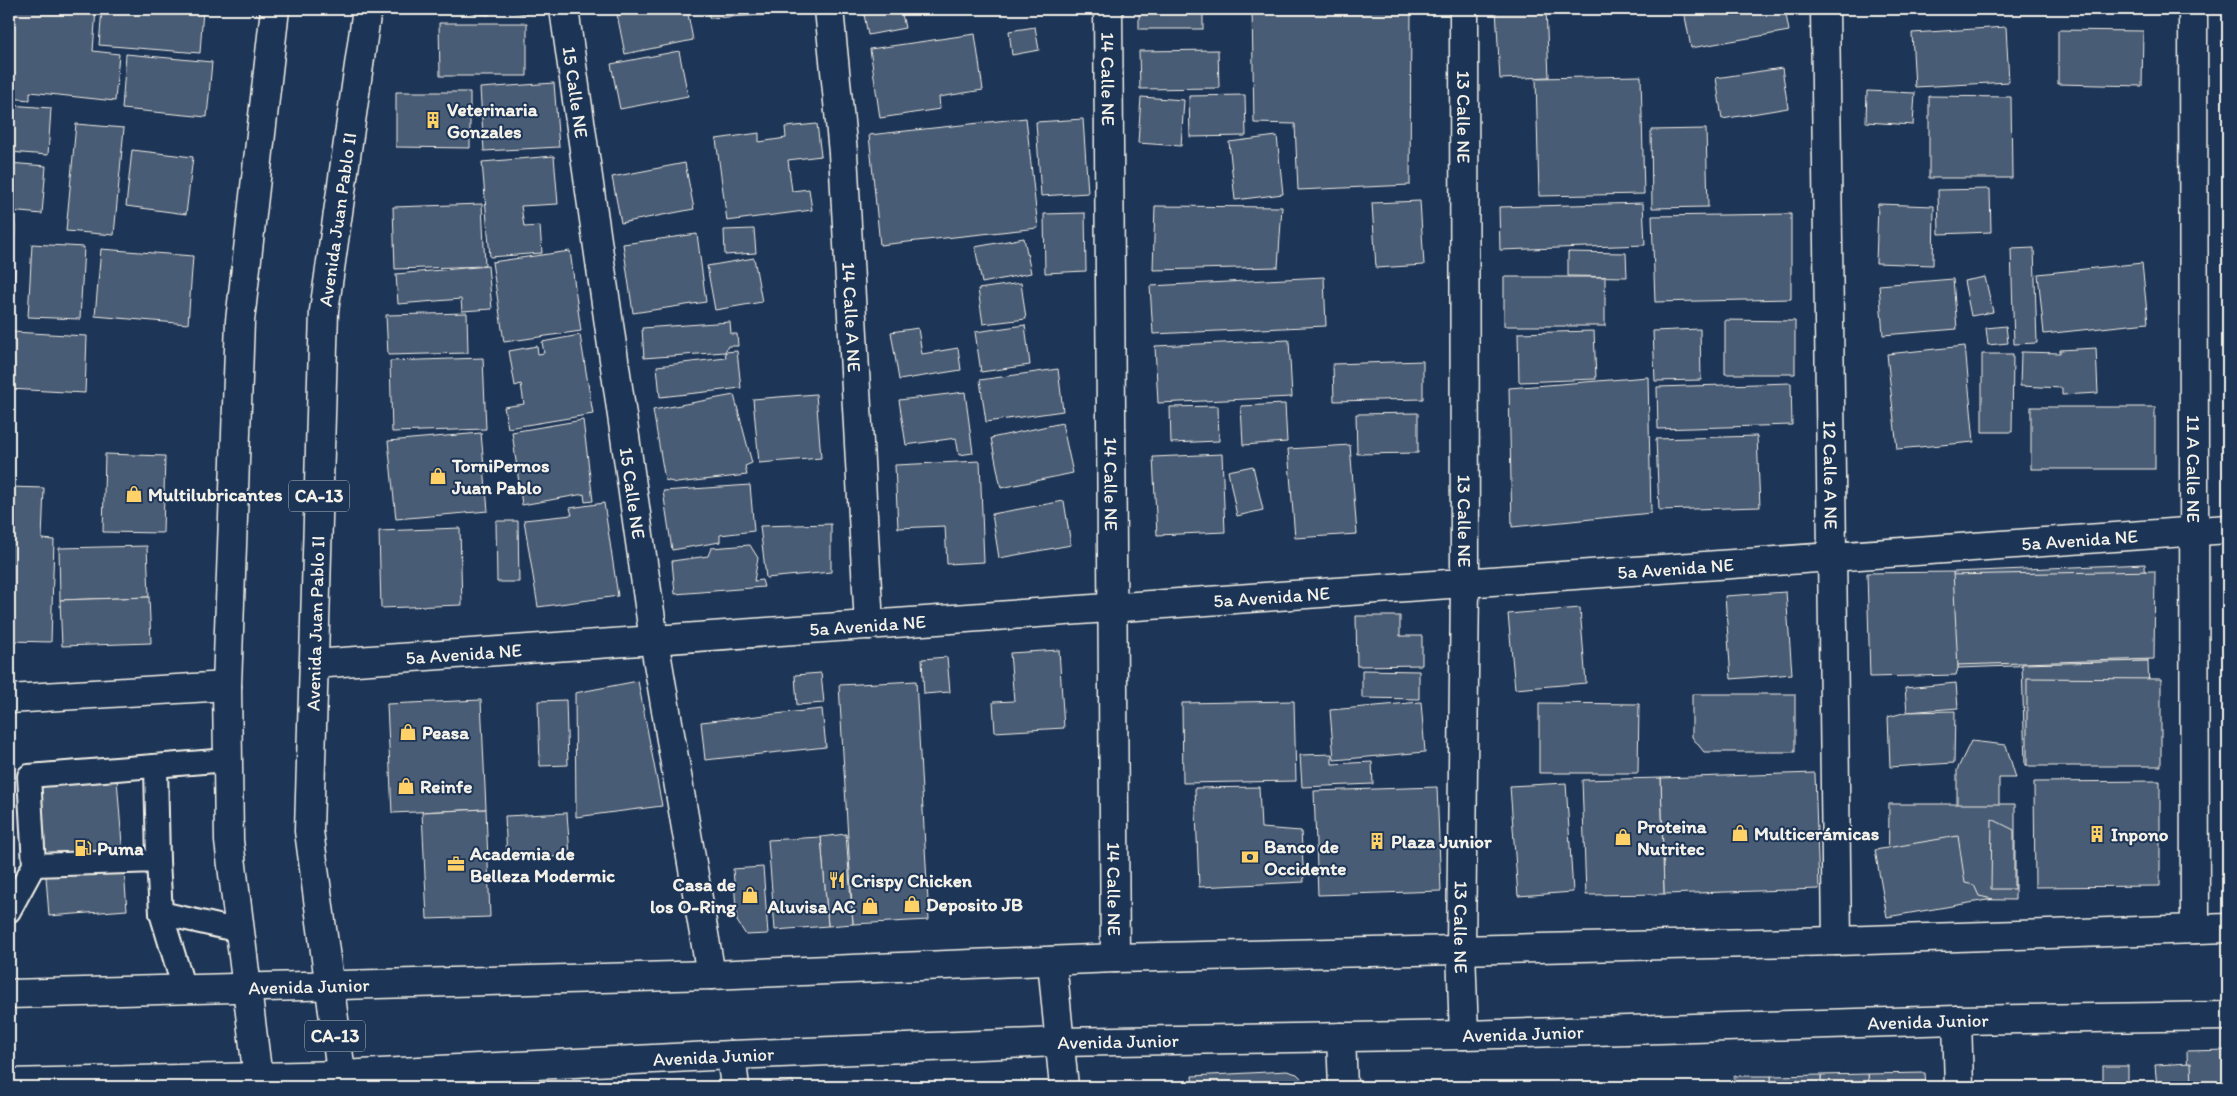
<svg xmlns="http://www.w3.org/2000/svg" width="2237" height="1096" font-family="Itim,sans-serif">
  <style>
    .building { fill: #485b74; stroke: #f4f1e8 }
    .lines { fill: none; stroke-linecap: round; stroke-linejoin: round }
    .lane-casing { stroke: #f4f1e8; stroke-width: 26 }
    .street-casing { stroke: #f4f1e8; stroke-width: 31 }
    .secondary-casing { stroke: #f4f1e8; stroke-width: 31 }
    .highway-casing { stroke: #f4f1e8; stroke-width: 31 }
    .lane { stroke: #1d3557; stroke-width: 22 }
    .street { stroke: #1d3557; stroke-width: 28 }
    .secondary { stroke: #1d3557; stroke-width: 28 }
    .highway { stroke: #1d3557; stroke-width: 28 }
    .labels { text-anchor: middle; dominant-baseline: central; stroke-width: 4; stroke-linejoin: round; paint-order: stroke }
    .shield { fill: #1d3557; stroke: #b4b9bc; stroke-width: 1 }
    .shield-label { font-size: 18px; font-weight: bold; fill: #f4f1e8 }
    .street-label { font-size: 19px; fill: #f4f1e8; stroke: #1d3557 }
    .poi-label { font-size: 19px; font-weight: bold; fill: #f4f1e8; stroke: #1d3557; text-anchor: start }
  </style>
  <rect width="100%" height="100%" fill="#1d3557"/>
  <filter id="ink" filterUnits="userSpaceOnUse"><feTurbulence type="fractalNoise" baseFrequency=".02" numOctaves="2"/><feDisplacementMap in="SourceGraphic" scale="10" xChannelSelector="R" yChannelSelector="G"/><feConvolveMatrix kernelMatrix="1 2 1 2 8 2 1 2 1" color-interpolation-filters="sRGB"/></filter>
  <g filter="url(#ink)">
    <g class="building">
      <polygon points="9,9 96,9 93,51 119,54 115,101 30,92 30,100 9,98"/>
      <polygon points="102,9 203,9 200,53 99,45"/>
      <polygon points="441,9 490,9 489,15"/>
      <polygon points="496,9 528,9 527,14"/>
      <polygon points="616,9 687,9 693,40 625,54"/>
      <polygon points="709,9 802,9 803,13 709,18"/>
      <polygon points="863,9 901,9 905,28 868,35"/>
      <rect x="1139" y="9" width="64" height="20"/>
      <polygon points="1252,9 1411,9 1410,185 1298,190 1295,124 1254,123"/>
      <polygon points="1496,9 1546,9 1549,77 1500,79"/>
      <polygon points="1696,9 1785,9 1789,31 1691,48 1684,11"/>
      <polygon points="439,23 527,23 527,76 440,76"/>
      <polygon points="1035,27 1039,50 1012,55 1009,31"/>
      <polygon points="2006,27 2009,82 1915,87 1912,33"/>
      <polygon points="2058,30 2143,31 2142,86 2058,84"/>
      <polygon points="975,34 983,90 939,97 940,109 880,118 870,49"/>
      <polygon points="1218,50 1219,88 1140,89 1139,51"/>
      <polygon points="679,51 688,96 620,109 611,64"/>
      <polygon points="126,54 212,62 207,117 122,109"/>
      <polygon points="1782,68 1788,108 1722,119 1716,78"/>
      <polygon points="1641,76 1644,194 1539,196 1536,78"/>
      <polygon points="554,83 559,147 484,151 480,88"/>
      <polygon points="1867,91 1915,93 1913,125 1866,122"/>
      <polygon points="396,92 470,92 470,148 396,147"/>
      <polygon points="1245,95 1246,136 1190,137 1189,96"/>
      <polygon points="1929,96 2011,97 2012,178 1929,178"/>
      <polygon points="1141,97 1184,100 1181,146 1138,143"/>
      <polygon points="9,105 51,108 48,155 9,152"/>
      <polygon points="1026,118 1038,228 880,245 869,135"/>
      <polygon points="1083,119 1088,193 1041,196 1036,122"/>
      <polygon points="76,124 124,128 114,235 66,231"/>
      <polygon points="817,124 821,156 788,160 792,191 809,189 812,210 727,221 716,139 759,133 759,142 786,138 785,127"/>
      <polygon points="1706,129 1708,207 1652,208 1651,130"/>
      <polygon points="1277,136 1283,194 1235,200 1229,142"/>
      <polygon points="132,150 193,157 186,214 126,206"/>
      <polygon points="554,156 558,204 521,206 524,227 540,226 542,253 490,257 482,162"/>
      <polygon points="9,163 46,166 42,214 9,211"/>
      <polygon points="685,163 694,209 621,223 612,177"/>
      <polygon points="1990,189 1991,232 1939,234 1938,190"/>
      <polygon points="1420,201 1424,265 1376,268 1372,203"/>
      <polygon points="1643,203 1645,245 1500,250 1499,207"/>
      <polygon points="482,204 485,266 395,269 393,207"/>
      <polygon points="1878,204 1934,206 1933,265 1876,263"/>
      <polygon points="1155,206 1282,207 1278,267 1153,270"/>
      <polygon points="1085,213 1086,271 1045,273 1044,214"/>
      <polygon points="1791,214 1791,299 1655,302 1652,216"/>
      <polygon points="9,224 15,225 14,257 9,256"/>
      <polygon points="754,229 756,253 725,255 724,230"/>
      <polygon points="697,234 706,302 633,313 623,244"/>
      <polygon points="1024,238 1031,273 982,283 975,247"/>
      <polygon points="32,244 84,247 80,319 28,317"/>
      <polygon points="2034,248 2037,343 2014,344 2011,249"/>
      <polygon points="101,249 193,256 188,324 95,316"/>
      <polygon points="570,251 581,331 504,342 492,262"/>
      <polygon points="1568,252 1626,253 1627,277 1568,276"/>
      <polygon points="754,258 762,302 715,310 707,266"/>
      <polygon points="2142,263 2148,323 2044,334 2038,274"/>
      <polygon points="488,266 492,309 462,311 461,299 398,304 396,274"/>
      <polygon points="9,268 15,268 12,327 9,327"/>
      <polygon points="1324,277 1326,326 1153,334 1150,286"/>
      <rect x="1504" y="277" width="101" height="49"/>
      <polygon points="1985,277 1993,312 1971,316 1964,281"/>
      <polygon points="1953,279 1957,329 1883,335 1879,285"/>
      <polygon points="1021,283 1026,319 983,324 978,289"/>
      <polygon points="467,313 468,353 388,355 386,315"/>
      <polygon points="1725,320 1795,321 1795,374 1725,374"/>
      <polygon points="730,322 731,334 737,334 738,346 728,346 725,352 644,358 642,328"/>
      <polygon points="1025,325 1030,365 981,372 975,332"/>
      <polygon points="2006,326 2008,343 1988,345 1986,328"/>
      <polygon points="918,328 922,354 958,348 961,370 899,380 891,332"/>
      <polygon points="1700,329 1701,380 1655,381 1653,331"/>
      <polygon points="1594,331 1596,379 1519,382 1518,333"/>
      <polygon points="12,332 87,336 85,393 9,389"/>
      <polygon points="580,335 593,414 508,428 504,407 524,404 521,384 515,386 509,351 537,346 538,354 544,353 542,342"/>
      <polygon points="1289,340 1292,397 1158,403 1155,346"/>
      <polygon points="1965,346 1974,442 1897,449 1887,354"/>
      <polygon points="2096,348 2098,393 2062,395 2062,388 2020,386 2021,352 2060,353 2060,350"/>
      <polygon points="737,351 741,388 660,397 657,366 726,358 725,352"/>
      <polygon points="1982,354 2013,354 2012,432 1982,432"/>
      <polygon points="483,358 486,429 392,432 390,361"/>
      <polygon points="1423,361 1423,399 1334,401 1333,364"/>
      <polygon points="1058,369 1063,411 986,422 980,380"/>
      <polygon points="1648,377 1651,513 1512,527 1509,388"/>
      <polygon points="1791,383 1792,425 1658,429 1657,387"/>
      <polygon points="965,392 973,453 959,455 956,438 906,445 899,400"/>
      <polygon points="816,394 821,458 759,463 753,399"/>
      <polygon points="734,395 752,463 745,466 747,475 677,483 665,480 653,410"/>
      <polygon points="1285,404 1287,442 1243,445 1241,406"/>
      <polygon points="1218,406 1219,441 1171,443 1170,407"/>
      <rect x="2031" y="407" width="124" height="62"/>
      <polygon points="1418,413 1418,453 1357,454 1356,414"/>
      <polygon points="583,420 593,501 585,502 584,494 522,505 512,432"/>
      <polygon points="1062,423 1073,473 1001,488 991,438"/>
      <polygon points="481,433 488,511 396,519 388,441"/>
      <polygon points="1757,436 1760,507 1659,510 1656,439"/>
      <polygon points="1350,445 1357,534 1295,538 1288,449"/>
      <polygon points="105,454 165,456 163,533 103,532"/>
      <polygon points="1222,454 1225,532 1157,535 1153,457"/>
      <polygon points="980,461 984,562 947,564 945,526 898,528 895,465"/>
      <polygon points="1253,466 1263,510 1237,516 1228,471"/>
      <polygon points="750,485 754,531 720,535 720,542 672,550 663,491"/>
      <polygon points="9,487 44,488 42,539 54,540 51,642 9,641"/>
      <polygon points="1064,501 1071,545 999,558 992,514"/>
      <polygon points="604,503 618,596 538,607 524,520 572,515 570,508"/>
      <polygon points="496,521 518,521 519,582 497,582"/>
      <polygon points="831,524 831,572 766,578 760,526"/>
      <polygon points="460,528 462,605 381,608 379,531"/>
      <polygon points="750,545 758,558 754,581 762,580 764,587 675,594 672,561 708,556 711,548"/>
      <polygon points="147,546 149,597 60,600 59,548"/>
      <polygon points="2145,564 2148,661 1958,668 1953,572"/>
      <polygon points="2155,571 2154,659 1955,665 1947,575"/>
      <polygon points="1953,572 1958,668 1956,675 1870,677 1867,573"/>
      <polygon points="1786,592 1792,674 1731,679 1725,596"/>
      <polygon points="149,597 151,643 62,646 60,600"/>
      <polygon points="1580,608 1586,683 1515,689 1508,614"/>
      <polygon points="1356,616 1400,616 1400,636 1422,636 1422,665 1357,666"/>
      <polygon points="1059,650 1064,728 995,732 993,702 1014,701 1010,653"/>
      <polygon points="947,657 950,692 924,694 922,659"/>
      <polygon points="2148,661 2151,760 2025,765 2022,664"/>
      <polygon points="1362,670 1419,671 1419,699 1362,698"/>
      <polygon points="821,673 824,703 797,705 795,675"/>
      <polygon points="2027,678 2161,679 2161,766 2027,766"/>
      <polygon points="638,681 662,806 576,817 575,693"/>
      <polygon points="916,681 929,920 853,924 839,685"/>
      <polygon points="1956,683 1958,708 1907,712 1905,688"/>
      <polygon points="1692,694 1795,694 1795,752 1704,752 1692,737"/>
      <polygon points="481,700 486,809 392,813 387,704"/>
      <polygon points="566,700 568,765 540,766 538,701"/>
      <polygon points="1294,701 1296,781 1183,783 1182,703"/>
      <polygon points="1421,702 1425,752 1334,760 1330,710"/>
      <polygon points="1539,703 1639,704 1638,773 1539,773"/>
      <polygon points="822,709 826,747 705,760 701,722"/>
      <polygon points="1955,711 1954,763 1890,767 1888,717 1907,712"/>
      <polygon points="1971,741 2006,745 2016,778 1999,778 1999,810 1957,810 1957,770"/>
      <polygon points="1332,754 1332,764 1372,762 1373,784 1302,787 1300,755"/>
      <polygon points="1815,773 1819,889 1664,894 1661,778"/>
      <polygon points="1661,778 1664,894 1586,895 1582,780"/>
      <polygon points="117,779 127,910 49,916 39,785"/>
      <polygon points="2160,781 2160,886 2035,887 2034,782"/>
      <polygon points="1566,783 1573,892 1518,896 1510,786"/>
      <polygon points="1259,787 1261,828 1301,831 1304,882 1199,887 1195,788"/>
      <polygon points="1437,787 1441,891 1318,895 1314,791"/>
      <polygon points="1889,804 2015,804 2015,900 1888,899"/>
      <polygon points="486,809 490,917 427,919 422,812"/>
      <polygon points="567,813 570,856 507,859 505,816"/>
      <polygon points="1992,819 2014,830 2014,889 1991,889"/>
      <polygon points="846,834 853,924 828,926 821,837"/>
      <polygon points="1958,836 1965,883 1974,885 1979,896 1993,899 1887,917 1875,850"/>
      <polygon points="821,837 828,926 775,930 768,840"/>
      <polygon points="763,867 768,934 746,935 737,921 733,869"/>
      <polygon points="2228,1050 2228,1087 2188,1087 2187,1051"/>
      <polygon points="2191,1063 2192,1087 2157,1087 2155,1065"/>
      <rect x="2103" y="1066" width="25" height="21"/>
      <polygon points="1287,1071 1297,1074 1302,1079 1302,1087 1193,1087 1192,1076"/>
      <polygon points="1925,1073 1926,1087 1869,1087 1868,1074"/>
      <polygon points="1868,1074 1869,1087 1821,1087 1821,1075"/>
      <polygon points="1821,1075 1821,1087 1771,1087 1771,1076"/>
      <rect x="1734" y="1076" width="37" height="11"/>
      <polygon points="793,1081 794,1087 750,1087"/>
      <polygon points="1421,1082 1421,1087 1381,1087 1381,1083"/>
      <polygon points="1613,1082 1614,1087 1579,1087"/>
    </g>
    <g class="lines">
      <g class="lane-casing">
        <g id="lane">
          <polyline points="156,766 158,861"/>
          <polyline points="34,865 158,861 161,913 184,989"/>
          <polyline points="9,911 34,865 29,776 228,760"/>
          <polyline points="161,913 240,931"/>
        </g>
      </g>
      <g class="street-casing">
        <g id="street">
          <path id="s1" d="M564,9L654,640L711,975"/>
          <path id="s2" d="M829,9L843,153L869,625"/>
          <path id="s3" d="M1108,9L1115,958"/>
          <path id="s4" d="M1464,9L1465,583L1461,950L1464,1035"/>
          <path id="s5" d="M1825,9L1837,941"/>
          <path id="s6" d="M2193,9L2195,929"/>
          <path id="s7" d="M314,664L2228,529"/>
          <polyline points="9,699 227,686"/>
          <polyline points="1052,961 1064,1087"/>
          <polyline points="1957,1020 1959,1087"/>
          <polyline points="1341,1037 1343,1087"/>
          <polyline points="731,1055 735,1087"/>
        </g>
      </g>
      <g class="secondary-casing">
        <g id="secondary">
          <path id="s8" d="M9,994L711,975L1115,958L1837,941L2228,928"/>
          <path id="s9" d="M9,1083L341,1075L731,1055L1058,1042L1464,1035L1957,1020L2228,1016"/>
        </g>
      </g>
      <g class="highway-casing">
        <g id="highway">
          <polyline points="259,1087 229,841 227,686 240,321 275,9"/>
          <path id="s10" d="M343,1087L309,831L324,311L367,9"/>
        </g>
      </g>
      <use href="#lane" class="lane"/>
      <use href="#street" class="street"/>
      <use href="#secondary" class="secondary"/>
      <use href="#highway" class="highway"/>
    </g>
  </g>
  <defs>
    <g id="building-bare" transform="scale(1.35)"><path d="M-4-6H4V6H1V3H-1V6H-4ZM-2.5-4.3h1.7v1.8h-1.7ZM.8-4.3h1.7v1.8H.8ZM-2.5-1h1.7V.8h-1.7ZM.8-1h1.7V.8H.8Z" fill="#ffd166" stroke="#1d3557" stroke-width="2.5" paint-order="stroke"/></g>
    <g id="shop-bare" transform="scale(1.35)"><path d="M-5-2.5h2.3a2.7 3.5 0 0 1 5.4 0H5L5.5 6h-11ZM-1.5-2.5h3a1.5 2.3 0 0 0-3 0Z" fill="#ffd166" stroke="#1d3557" stroke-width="2.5" paint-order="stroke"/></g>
    <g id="fuel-bare" transform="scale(1.35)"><path d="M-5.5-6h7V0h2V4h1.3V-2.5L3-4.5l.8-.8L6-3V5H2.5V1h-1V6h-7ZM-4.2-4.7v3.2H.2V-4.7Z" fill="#ffd166" stroke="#1d3557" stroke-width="2.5" paint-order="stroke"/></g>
    <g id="bank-bare" transform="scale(1.35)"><path d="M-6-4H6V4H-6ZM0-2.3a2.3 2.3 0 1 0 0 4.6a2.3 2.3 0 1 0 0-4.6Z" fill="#ffd166" stroke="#1d3557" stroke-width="2.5" paint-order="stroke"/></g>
    <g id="office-bare" transform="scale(1.35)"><path d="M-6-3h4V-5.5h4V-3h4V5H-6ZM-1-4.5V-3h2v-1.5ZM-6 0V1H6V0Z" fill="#ffd166" stroke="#1d3557" stroke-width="2.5" paint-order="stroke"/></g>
    <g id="restaurant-bare" transform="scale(1.35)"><path d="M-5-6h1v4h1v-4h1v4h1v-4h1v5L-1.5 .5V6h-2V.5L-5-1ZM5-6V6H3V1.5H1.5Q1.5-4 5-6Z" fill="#ffd166" stroke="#1d3557" stroke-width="2.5" paint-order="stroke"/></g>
  </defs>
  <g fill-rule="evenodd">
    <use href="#building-bare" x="433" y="120"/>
    <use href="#shop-bare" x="438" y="476"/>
    <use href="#shop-bare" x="134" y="494"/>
    <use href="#shop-bare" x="408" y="732"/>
    <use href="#shop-bare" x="406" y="786"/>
    <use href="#shop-bare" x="1740" y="833"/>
    <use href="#building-bare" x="2097" y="834"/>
    <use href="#shop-bare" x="1623" y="837"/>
    <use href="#building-bare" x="1377" y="841"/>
    <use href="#fuel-bare" x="83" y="848"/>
    <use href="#bank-bare" x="1250" y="857"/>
    <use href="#office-bare" x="456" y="864"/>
    <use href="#restaurant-bare" x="837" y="880"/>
    <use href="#shop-bare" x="750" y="895"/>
    <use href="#shop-bare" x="912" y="904"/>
    <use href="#shop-bare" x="870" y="906"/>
  </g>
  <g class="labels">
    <g class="shield">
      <rect x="289" y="480.5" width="60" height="31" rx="4"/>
      <rect x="305" y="1020.5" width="60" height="31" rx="4"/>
    </g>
    <g class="shield-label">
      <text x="319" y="496">CA-13</text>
      <text x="335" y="1036">CA-13</text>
    </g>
    <g class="street-label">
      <text stroke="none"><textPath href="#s3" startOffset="70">14 Calle NE</textPath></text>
      <text stroke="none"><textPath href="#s1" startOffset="84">15 Calle NE</textPath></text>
      <text stroke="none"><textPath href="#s4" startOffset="108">13 Calle NE</textPath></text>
      <text stroke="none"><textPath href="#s10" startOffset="871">Avenida Juan Pablo II</textPath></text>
      <text stroke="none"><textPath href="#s2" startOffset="309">14 Calle A NE</textPath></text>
      <text stroke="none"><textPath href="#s6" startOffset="460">11 A Calle NE</textPath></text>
      <text stroke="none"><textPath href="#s5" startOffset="466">12 Calle A NE</textPath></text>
      <text stroke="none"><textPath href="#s3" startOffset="475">14 Calle NE</textPath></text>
      <text stroke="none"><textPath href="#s1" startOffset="489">15 Calle NE</textPath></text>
      <text stroke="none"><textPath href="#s4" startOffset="512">13 Calle NE</textPath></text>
      <text stroke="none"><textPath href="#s7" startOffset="1770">5a Avenida NE</textPath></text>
      <text stroke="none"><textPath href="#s7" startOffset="1365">5a Avenida NE</textPath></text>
      <text stroke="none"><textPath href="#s7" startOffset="960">5a Avenida NE</textPath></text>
      <text stroke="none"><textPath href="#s10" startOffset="466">Avenida Juan Pablo II</textPath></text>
      <text stroke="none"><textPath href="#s7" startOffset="555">5a Avenida NE</textPath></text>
      <text stroke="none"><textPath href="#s7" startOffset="150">5a Avenida NE</textPath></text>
      <text stroke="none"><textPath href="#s3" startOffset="880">14 Calle NE</textPath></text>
      <text stroke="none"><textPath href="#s4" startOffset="918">13 Calle NE</textPath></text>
      <text stroke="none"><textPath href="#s8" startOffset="300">Avenida Junior</textPath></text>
      <text stroke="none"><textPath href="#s9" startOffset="1920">Avenida Junior</textPath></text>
      <text stroke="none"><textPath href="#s9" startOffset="1515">Avenida Junior</textPath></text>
      <text stroke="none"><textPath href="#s9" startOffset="1110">Avenida Junior</textPath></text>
      <text stroke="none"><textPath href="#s9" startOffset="705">Avenida Junior</textPath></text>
    </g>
    <g class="poi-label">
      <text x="447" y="109">Veterinaria<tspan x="447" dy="22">Gonzales</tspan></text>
      <text x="452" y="465">TorniPernos<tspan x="452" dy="22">Juan Pablo</tspan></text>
      <text x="148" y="494">Multilubricantes</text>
      <text x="422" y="732">Peasa</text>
      <text x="420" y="786">Reinfe</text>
      <text x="1637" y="826">Proteina<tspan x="1637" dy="22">Nutritec</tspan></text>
      <text x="1754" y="833">Multicerámicas</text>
      <text x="2111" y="834">Inpono</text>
      <text x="1391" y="841">Plaza Junior</text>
      <text x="1264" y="846">Banco de<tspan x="1264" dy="22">Occidente</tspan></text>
      <text x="97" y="848">Puma</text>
      <text x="470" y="853">Academia de<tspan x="470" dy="22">Belleza Modermic</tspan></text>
      <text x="851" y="880">Crispy Chicken</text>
      <text x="736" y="884" text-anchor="end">Casa de<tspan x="736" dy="22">los O-Ring</tspan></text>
      <text x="926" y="904">Deposito JB</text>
      <text x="856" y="906" text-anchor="end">Aluvisa AC</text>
    </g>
  </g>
  <rect width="2237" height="1096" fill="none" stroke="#1d3557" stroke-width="30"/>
  <rect x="15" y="15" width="2207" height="1066" fill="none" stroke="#f4f1e8" stroke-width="2" filter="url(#ink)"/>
</svg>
